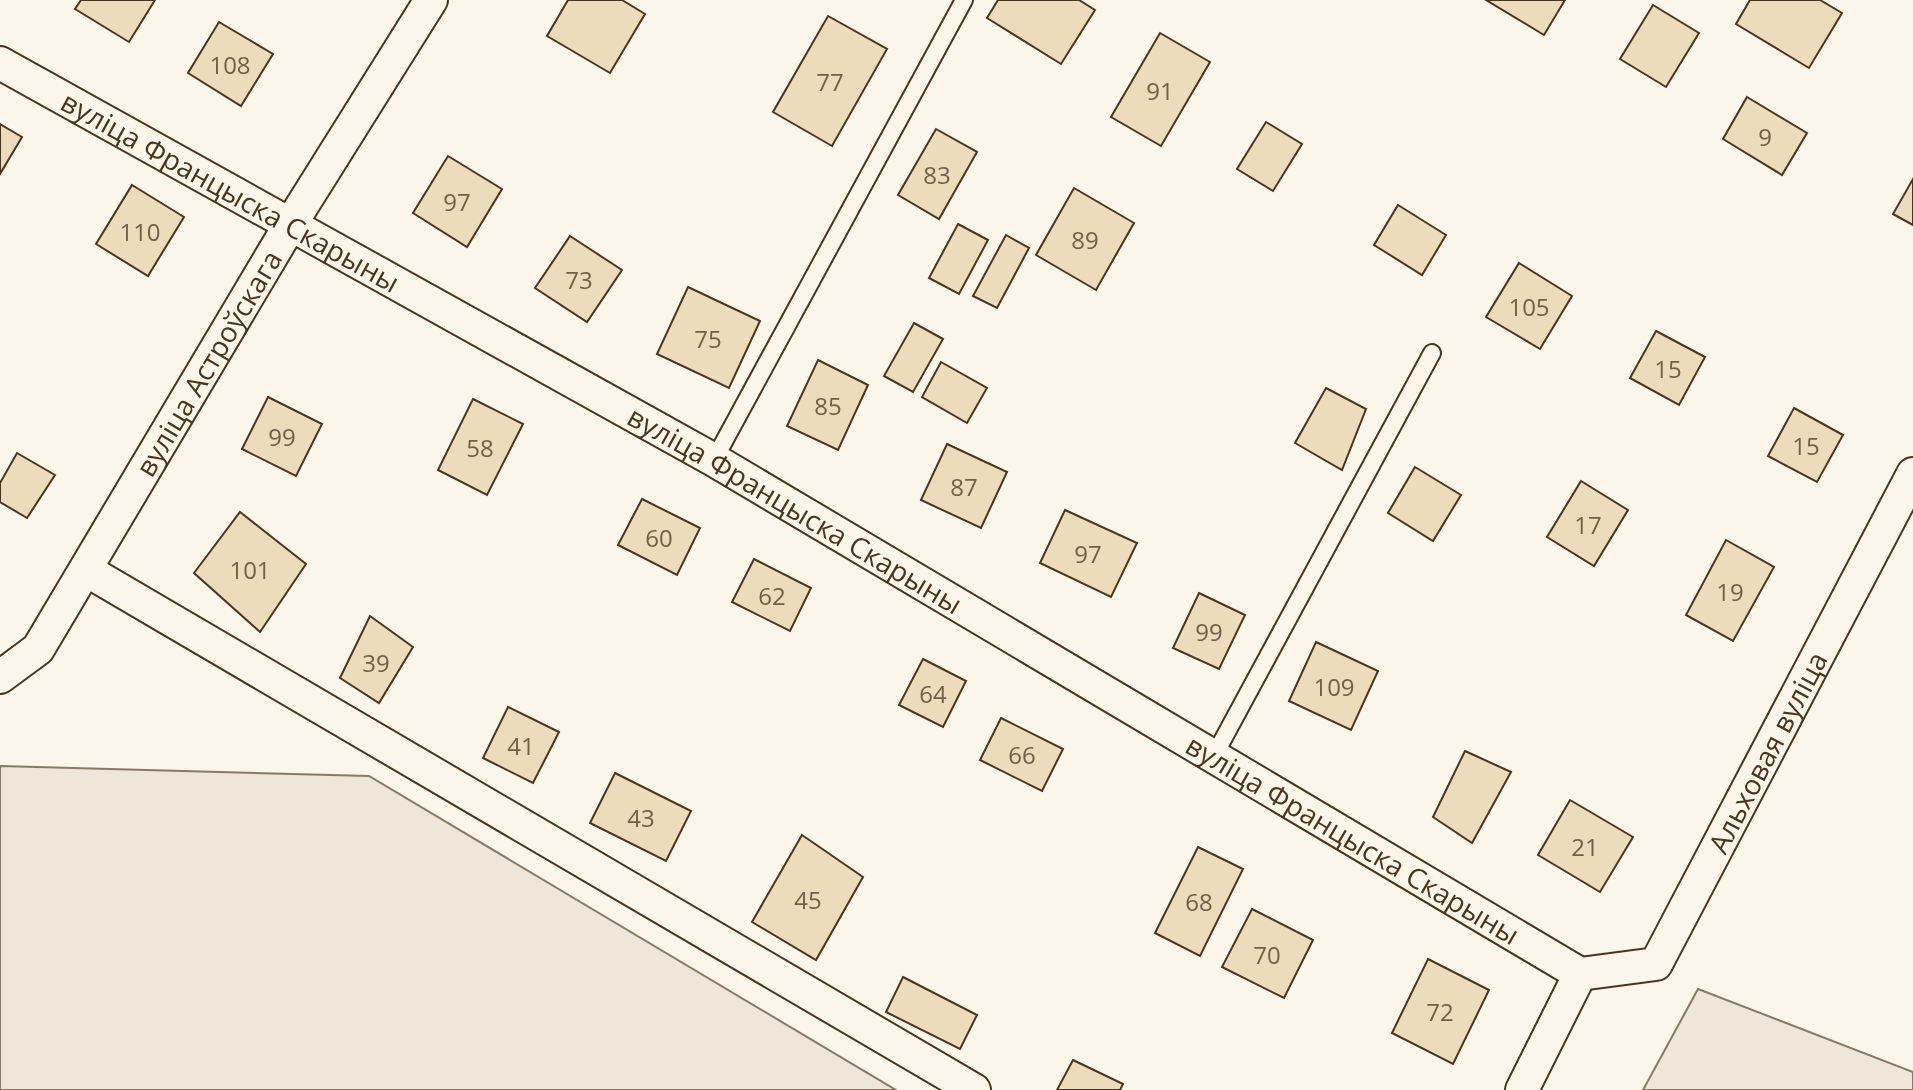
<svg xmlns="http://www.w3.org/2000/svg" width="1913" height="1090" font-family="'Open Sans',sans-serif">
  <style>
    .green { fill: #ede6d9; stroke: #887966; stroke-width: 2 }
    .building { fill: #ecdcbc; stroke: #4a3520; stroke-width: 2 }
    .lines { fill: none; stroke-linecap: round; stroke-linejoin: round }
    .service-casing { stroke: #4a3520; stroke-width: 20 }
    .minor-casing { stroke: #4a3520; stroke-width: 36 }
    .service { stroke: #fbf6e9; stroke-width: 16 }
    .minor { stroke: #fbf6e9; stroke-width: 32 }
    .labels { text-anchor: middle; dominant-baseline: central; stroke-width: 6; stroke-linejoin: round; paint-order: stroke }
    .number-label { font-size: 24px; fill: #725f47 }
    .street-label { font-size: 28px; fill: #4a3520; stroke: #fbf6e9 }
  </style>
  <rect width="100%" height="100%" fill="#fbf6e9"/>
  <g class="green">
    <polygon points="0,766 369,776 896,1090 0,1090"/>
    <polygon points="1698,989 1913,1072 1913,1090 1643,1090"/>
  </g>
  <g class="building">
    <polygon points="81,0 155,0 129,42 75,9"/>
    <polygon points="568,0 622,0 645,14 610,73 547,36"/>
    <polygon points="998,0 1079,0 1095,10 1061,64 987,18"/>
    <polygon points="1486,0 1565,0 1544,35"/>
    <polygon points="1750,0 1820,0 1842,13 1809,68 1736,24"/>
    <polygon points="1653,5 1699,33 1666,87 1620,59"/>
    <polygon points="828,16 887,49 832,146 773,112"/>
    <polygon points="219,22 273,54 241,106 188,73"/>
    <polygon points="1160,33 1210,62 1161,146 1111,117"/>
    <polygon points="1747,97 1807,133 1782,175 1723,139"/>
    <polygon points="1266,122 1302,144 1273,191 1237,169"/>
    <polygon points="0,124 22,137 0,174"/>
    <polygon points="936,129 977,152 939,219 898,195"/>
    <polygon points="448,156 502,189 467,247 413,213"/>
    <polygon points="1913,179 1913,225 1893,214"/>
    <polygon points="132,185 184,217 148,276 96,244"/>
    <polygon points="1074,188 1134,223 1096,290 1036,255"/>
    <polygon points="1398,205 1446,235 1422,275 1374,245"/>
    <polygon points="958,224 988,240 959,294 929,278"/>
    <polygon points="1006,235 1029,248 997,308 973,296"/>
    <polygon points="570,236 622,270 587,322 535,288"/>
    <polygon points="1519,263 1572,296 1540,349 1486,317"/>
    <polygon points="688,287 760,321 729,388 657,354"/>
    <polygon points="914,323 943,339 913,392 884,376"/>
    <polygon points="1656,331 1705,357 1679,405 1630,378"/>
    <polygon points="818,360 868,385 838,450 787,426"/>
    <polygon points="941,362 987,388 967,423 922,397"/>
    <polygon points="1326,388 1366,409 1342,470 1295,443"/>
    <polygon points="268,397 322,424 296,476 242,449"/>
    <polygon points="473,399 523,424 487,495 438,470"/>
    <polygon points="1794,408 1843,435 1817,482 1768,456"/>
    <polygon points="947,444 1007,472 981,528 921,500"/>
    <polygon points="17,453 55,475 27,518 0,502 0,483"/>
    <polygon points="1415,467 1461,495 1433,541 1388,513"/>
    <polygon points="1581,481 1628,510 1594,566 1547,537"/>
    <polygon points="642,499 700,528 677,575 618,545"/>
    <polygon points="1065,510 1137,543 1111,597 1040,563"/>
    <polygon points="240,512 306,564 260,632 194,573"/>
    <polygon points="1726,540 1774,567 1733,641 1686,615"/>
    <polygon points="754,559 811,588 790,631 732,602"/>
    <polygon points="1199,593 1245,615 1219,669 1173,648"/>
    <polygon points="370,616 413,647 379,703 340,678"/>
    <polygon points="1316,642 1378,671 1351,730 1289,701"/>
    <polygon points="923,659 966,681 943,727 899,705"/>
    <polygon points="508,707 559,732 533,783 483,758"/>
    <polygon points="1001,718 1063,749 1042,791 980,760"/>
    <polygon points="1465,751 1511,772 1472,843 1433,817"/>
    <polygon points="615,773 691,811 666,861 590,823"/>
    <polygon points="1570,800 1633,837 1600,892 1538,855"/>
    <polygon points="802,835 863,877 816,960 752,922"/>
    <polygon points="1198,847 1243,869 1200,956 1155,933"/>
    <polygon points="1252,909 1313,940 1284,998 1222,967"/>
    <polygon points="1428,959 1489,990 1453,1064 1392,1033"/>
    <polygon points="903,977 977,1015 960,1049 886,1012"/>
    <polygon points="1073,1060 1123,1084 1120,1090 1057,1090"/>
  </g>
  <g class="lines">
    <g class="service-casing">
      <g id="service">
        <polyline points="714,460 964,0"/>
        <polyline points="1214,756 1432,353"/>
      </g>
    </g>
    <g class="minor-casing">
      <g id="minor">
        <path id="s1" d="M0,63L714,460L1580,974"/>
        <polyline points="86,570 974,1090"/>
        <path id="s2" d="M0,677L38,649L290,225L431,0"/>
        <path id="s3" d="M1580,974L1656,964L1913,474"/>
        <polyline points="1522,1090 1580,974"/>
      </g>
    </g>
    <use href="#service" class="service"/>
    <use href="#minor" class="minor"/>
  </g>
  <g class="labels">
    <g class="number-label">
      <text x="230" y="64">108</text>
      <text x="830" y="81">77</text>
      <text x="1160" y="90">91</text>
      <text x="1765" y="136">9</text>
      <text x="937" y="174">83</text>
      <text x="457" y="201">97</text>
      <text x="140" y="231">110</text>
      <text x="1085" y="239">89</text>
      <text x="579" y="279">73</text>
      <text x="1529" y="306">105</text>
      <text x="708" y="338">75</text>
      <text x="1668" y="368">15</text>
      <text x="828" y="405">85</text>
      <text x="282" y="436">99</text>
      <text x="1806" y="445">15</text>
      <text x="480" y="447">58</text>
      <text x="964" y="486">87</text>
      <text x="1588" y="524">17</text>
      <text x="659" y="537">60</text>
      <text x="1088" y="553">97</text>
      <text x="250" y="569">101</text>
      <text x="1730" y="591">19</text>
      <text x="772" y="595">62</text>
      <text x="1209" y="631">99</text>
      <text x="376" y="662">39</text>
      <text x="1334" y="686">109</text>
      <text x="933" y="693">64</text>
      <text x="521" y="745">41</text>
      <text x="1022" y="754">66</text>
      <text x="641" y="817">43</text>
      <text x="1585" y="846">21</text>
      <text x="808" y="899">45</text>
      <text x="1199" y="901">68</text>
      <text x="1267" y="954">70</text>
      <text x="1440" y="1011">72</text>
    </g>
    <g class="street-label">
      <text stroke="none"><textPath href="#s1" startOffset="264">вуліца Францыска Скарыны</textPath></text>
      <text stroke="none"><textPath href="#s2" startOffset="380">вуліца Астроўскага</textPath></text>
      <text stroke="none"><textPath href="#s1" startOffset="912">вуліца Францыска Скарыны</textPath></text>
      <text stroke="none"><textPath href="#s3" startOffset="316">Альховая вуліца</textPath></text>
      <text stroke="none"><textPath href="#s1" startOffset="1560">вуліца Францыска Скарыны</textPath></text>
    </g>
  </g>
</svg>
